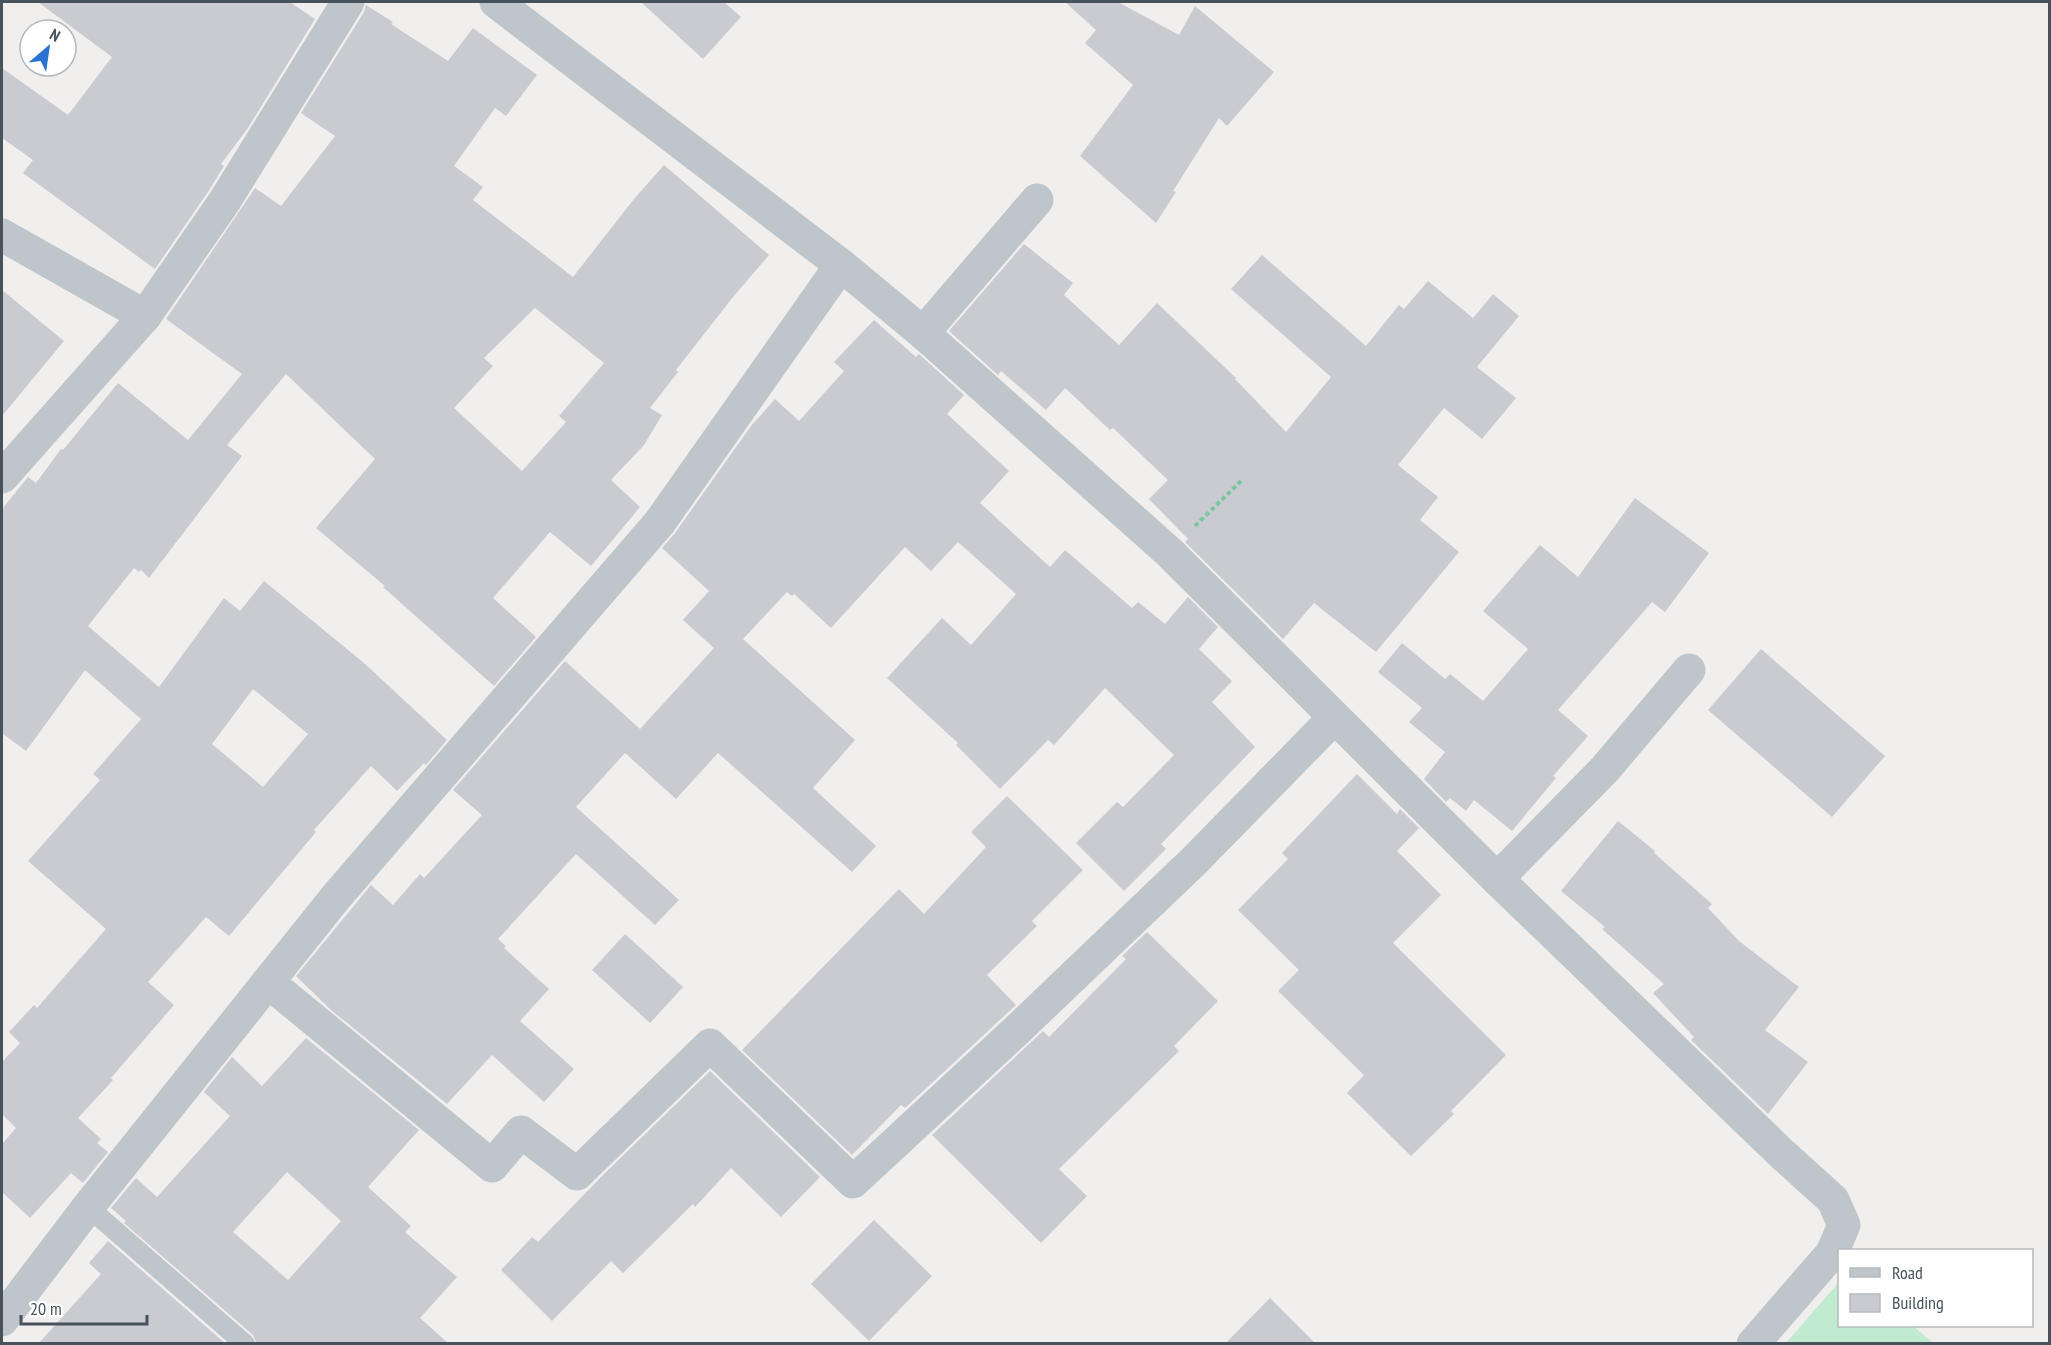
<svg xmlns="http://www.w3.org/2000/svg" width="2051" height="1345" font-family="'PT Sans Narrow',sans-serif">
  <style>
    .green { fill: #c0ebd1 }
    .building { fill: #c9cbd1; fill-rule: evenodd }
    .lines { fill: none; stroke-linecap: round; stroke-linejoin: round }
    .path { stroke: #7bc6a1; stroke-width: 4; stroke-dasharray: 4.5 3; stroke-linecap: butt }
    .service { stroke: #bec6cc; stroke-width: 20 }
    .minor { stroke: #bec6cc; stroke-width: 33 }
  </style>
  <rect width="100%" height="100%" fill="#f1eeee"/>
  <polygon class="green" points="1839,1282 1840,1326 1913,1326 1933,1343 1786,1343"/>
  <g class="building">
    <polygon points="38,2 290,2 315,19 248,128 221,164 224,166 208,192 155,269 23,173 33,160 2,138 2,68 68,115 112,57"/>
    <polygon points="641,2 724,2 741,17 703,59"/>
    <polygon points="1065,2 1118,2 1179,35 1195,6 1274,72 1227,126 1219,118 1173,191 1176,192 1156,223 1080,156 1133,85 1085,43 1096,30"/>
    <path d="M366,5L393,22L391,24L448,61L473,28L537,75L506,116L495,108L454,166L483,187L473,200L573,277L634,199L664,165L769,255L733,297L676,370L678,372L650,408L662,415L644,445L611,480L640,507L591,566L550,532L493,598L536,637L494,686L383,587L385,586L316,528L375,459L286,374L227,445L242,456L149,578L141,570L139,572L134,568L88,626L159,687L224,598L240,611L264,581L364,663L447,740L426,765L424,763L397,791L371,766L314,830L316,832L229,936L206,917L148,982L174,1005L111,1078L113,1080L78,1118L101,1139L97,1143L108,1152L83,1183L71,1173L30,1218L2,1192V1144L16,1128L2,1114V1062L20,1043L9,1032L34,1005L37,1008L106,929L28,861L100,780L93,774L141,719L85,670L26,751L2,733V509L28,477L36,483L61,449L63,450L118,383L188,440L242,374L166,319L255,188L281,206L335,136L301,113L364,12ZM535,308L604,363L559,416L566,422L522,471L454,408L493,366L484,358ZM253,689L308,734L263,787L212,744Z"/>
    <polygon points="1024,244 1073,283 1064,295 1119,345 1157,303 1236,378 1235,379 1286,432 1331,377 1231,289 1262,255 1366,346 1399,305 1404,309 1428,281 1473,318 1493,294 1519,316 1477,367 1516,398 1482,439 1444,408 1398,465 1438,497 1420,520 1459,552 1376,652 1314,603 1283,639 1185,542 1188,539 1149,499 1168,480 1113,428 1110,430 1065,388 1046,410 1001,371 998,375 949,331"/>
    <polygon points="2,290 64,341 2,416"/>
    <polygon points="874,320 916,357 919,354 964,395 947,414 1009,471 980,503 1050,567 1065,550 1132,608 1138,602 1165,624 1188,597 1218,627 1199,649 1232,681 1212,702 1255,747 1161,844 1166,849 1124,891 1076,843 1117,802 1123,807 1174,755 1105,688 1054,745 1048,740 1000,789 956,745 958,743 887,678 942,618 971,645 1016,594 958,542 931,571 905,547 831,628 794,594 792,596 787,592 743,639 855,740 813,788 876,846 852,872 718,753 676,799 625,753 576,807 679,900 655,925 576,854 498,939 506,946 504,948 549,989 520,1021 574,1069 544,1102 492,1055 447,1104 331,1010 296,976 371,885 393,905 420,874 424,878 482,815 453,790 565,661 640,729 714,648 683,620 709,591 662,548 675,533 751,426 775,399 799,421 844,371 834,362"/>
    <polygon points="1635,498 1709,553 1665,612 1652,602 1558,710 1588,736 1553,776 1556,778 1512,831 1474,800 1466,811 1450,798 1446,802 1424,779 1445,752 1409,722 1422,708 1378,672 1402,643 1445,679 1450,674 1483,701 1528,649 1483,611 1540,545 1578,577"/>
    <polygon points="1761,649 1885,756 1832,817 1708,710"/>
    <polygon points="1357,774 1397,814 1400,809 1419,828 1397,851 1441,895 1393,943 1506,1055 1451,1111 1454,1114 1411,1156 1347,1093 1364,1075 1278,991 1299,970 1238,910 1288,859 1282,853"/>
    <polygon points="1007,796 1083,870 1032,921 1037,926 987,975 1016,1005 905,1108 901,1105 852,1155 742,1050 899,889 924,914 986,847 971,832"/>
    <polygon points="1618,821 1655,851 1654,853 1712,904 1708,908 1739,941 1799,987 1765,1030 1808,1062 1768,1114 1691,1040 1694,1037 1653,993 1664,984 1602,929 1605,927 1561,891"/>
    <polygon points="1147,932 1218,1001 1174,1046 1179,1051 1059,1169 1087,1196 1041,1243 932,1135 1043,1031 1049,1037 1126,959 1122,956"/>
    <polygon points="625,934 683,987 650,1023 592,970"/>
    <path d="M306,1038L419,1130L368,1187L411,1226L405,1232L457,1277L420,1318L449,1344H257L253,1335L124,1223L126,1221L111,1208L136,1178L157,1197L230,1116L204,1092L232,1057L262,1086ZM287,1172L341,1221L288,1280L233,1232Z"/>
    <polygon points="710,1071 820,1177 781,1217 731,1168 695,1207 693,1204 623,1273 611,1261 552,1321 501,1270 532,1237 538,1242 604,1174"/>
    <polygon points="874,1220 932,1276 869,1341 811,1284"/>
    <polygon points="108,1241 226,1344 38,1344 101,1274 89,1263"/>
    <polygon points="1270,1298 1316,1344 1225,1344"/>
  </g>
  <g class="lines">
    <polyline class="path" points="1195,526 1241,481"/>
    <polyline class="service" points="88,1207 245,1344"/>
    <g class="minor">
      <polyline points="496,2 841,265 923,333 1170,553 1497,879 1781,1153 1833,1200 1844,1225 1832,1253 1753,1344"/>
      <polyline points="2,235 145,316"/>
      <polyline points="923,333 1037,200"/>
      <polyline points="2,477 145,316 224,202 348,2"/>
      <polyline points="1497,879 1605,769 1689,670"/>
      <polyline points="268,982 492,1166 521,1132 577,1174 710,1045 853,1182 1017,1030 1194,861 1334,718"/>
      <polyline points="2,1320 88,1207 336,897 660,522 841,265"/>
    </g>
  </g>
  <rect width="2051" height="1345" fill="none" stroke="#48525a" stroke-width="6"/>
  <rect x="1838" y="1249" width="195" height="78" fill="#ffffff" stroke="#b6babd" stroke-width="1.5"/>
  <rect x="1850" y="1268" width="30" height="9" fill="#bec6cc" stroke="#b6babd" stroke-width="1.5"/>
  <text x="1892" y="1279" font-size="18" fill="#48525a">Road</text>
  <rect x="1850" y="1294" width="30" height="18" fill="#c9cbd1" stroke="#b6babd" stroke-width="1.5"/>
  <text x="1892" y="1309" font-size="18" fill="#48525a">Building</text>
  <g transform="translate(48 48) rotate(29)"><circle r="28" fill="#ffffff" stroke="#b6babd" stroke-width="1.5"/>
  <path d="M0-4.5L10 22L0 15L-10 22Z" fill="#2972d0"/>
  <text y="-9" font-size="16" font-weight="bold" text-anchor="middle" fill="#48525a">N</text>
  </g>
  <path d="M21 1315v9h126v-9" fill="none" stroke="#48525a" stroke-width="3"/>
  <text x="30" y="1315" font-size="18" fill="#48525a" stroke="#ffffff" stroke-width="4.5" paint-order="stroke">20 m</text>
</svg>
